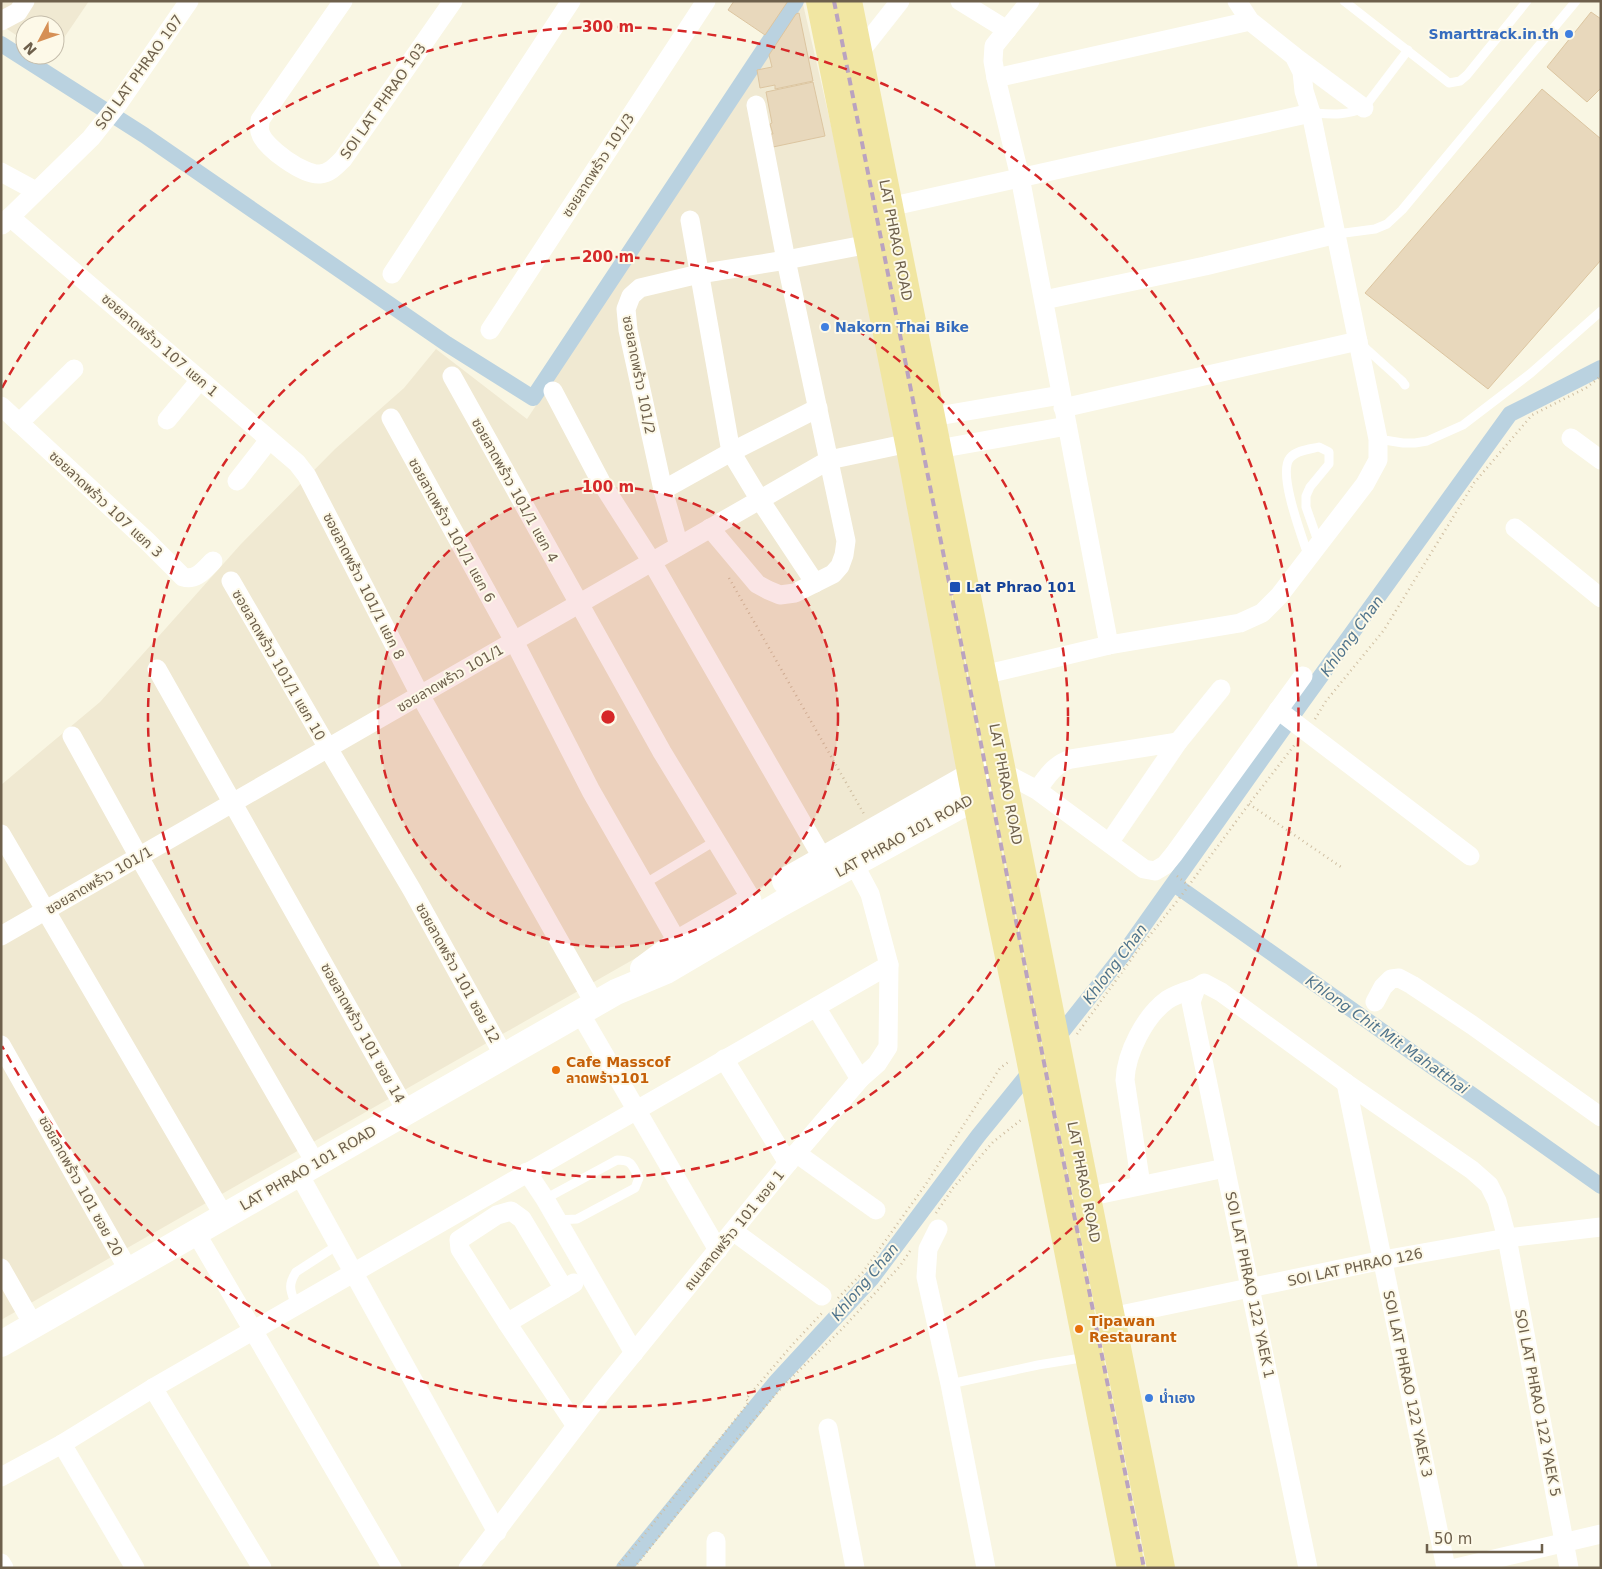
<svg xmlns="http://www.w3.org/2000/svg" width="1602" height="1569" font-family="'DejaVu Sans','Noto Sans Thai',sans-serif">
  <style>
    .residential { fill: #f0e9d2 }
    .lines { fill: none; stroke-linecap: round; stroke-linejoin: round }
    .canal { stroke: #bad2e0; stroke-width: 16 }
    .building { fill: #e8d8bc; stroke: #dcc5a0 }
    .path { stroke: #cfbea1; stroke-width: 2.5; stroke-dasharray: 1 4; stroke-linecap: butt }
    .lane { stroke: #fff; stroke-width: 9 }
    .street { stroke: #fff; stroke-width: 19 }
    .secondary { stroke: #fff; stroke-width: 26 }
    .primary { stroke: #f1e6a2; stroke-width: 28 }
    .rail { stroke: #baa3c0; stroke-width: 4; stroke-dasharray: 8 5; stroke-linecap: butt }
    .ring { fill: none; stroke: #d62828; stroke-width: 2.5; stroke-dasharray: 9 6 }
    .shop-dot { fill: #3f7fe0; stroke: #fdf9e8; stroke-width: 2 }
    .transit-dot { fill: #1a4fb4; stroke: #fdf9e8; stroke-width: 2 }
    .food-dot { fill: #e8710a; stroke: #fdf9e8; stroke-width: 2 }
    .labels { text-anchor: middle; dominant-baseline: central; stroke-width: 4; stroke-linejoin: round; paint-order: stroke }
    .shop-label { font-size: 14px; font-weight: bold; fill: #366cbe; stroke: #fdf9e8; text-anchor: start }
    .street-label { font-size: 14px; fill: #6e604c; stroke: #fdf9e8 }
    .transit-label { font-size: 14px; font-weight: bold; fill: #164399; stroke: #fdf9e8; text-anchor: start }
    .food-label { font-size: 14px; font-weight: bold; fill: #c56008; stroke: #fdf9e8; text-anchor: start }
    .water-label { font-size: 15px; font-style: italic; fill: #50748c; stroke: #fdf9e8 }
    .centre { fill: #d62828; stroke: #fdf9e8; stroke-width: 2.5 }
    .ring-label { font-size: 15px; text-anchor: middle; font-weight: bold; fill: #d62828; stroke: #fdf9e8; stroke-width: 4; stroke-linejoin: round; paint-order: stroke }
  </style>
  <rect width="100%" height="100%" fill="#f9f6e3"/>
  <g class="residential">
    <polygon points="1,1 89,1 55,51 55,25 25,25 25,41 1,25"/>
    <polygon points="803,4 978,763 1,1320 1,785 100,702 241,544 335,449 404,388 436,349 527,419"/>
  </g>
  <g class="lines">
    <g class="canal">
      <polyline points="1,44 144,135 447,344 533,398 796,1"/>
      <polyline points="1174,884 1601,1186"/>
      <polyline points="1054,1042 1122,956 1300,705 1510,414 1601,368"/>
      <polyline points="624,1568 775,1383 872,1278 978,1136 1034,1067"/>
    </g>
  </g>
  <g class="building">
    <polygon points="734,1 788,1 765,35 728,10"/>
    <polygon points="1591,12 1601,19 1601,88 1587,102 1547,67"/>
    <polygon points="799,13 813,81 775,89 775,85 760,88 757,70 772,67 769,55 796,14"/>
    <polygon points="813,82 825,136 773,147 770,134 773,134 770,124 772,123 766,92"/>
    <polygon points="1542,89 1601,139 1601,260 1488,389 1365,293"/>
  </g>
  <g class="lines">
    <g class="path">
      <polyline points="729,578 864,814"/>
      <polyline points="1315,719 1326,701 1384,630 1474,483 1532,415 1586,388 1601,376"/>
      <polyline points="1249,804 1341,867"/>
      <polyline points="1177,876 1188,885"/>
      <polyline points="1077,1034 1138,950 1178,900 1249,804 1296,743"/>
      <polyline points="936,1213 953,1188 993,1142 1021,1120"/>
      <polyline points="838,1298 863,1272 926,1184 1000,1068 1010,1061"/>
      <polyline points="616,1568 641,1539 749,1402 746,1399 793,1344 823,1312"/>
      <polyline points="634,1568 734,1442 784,1385 842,1329 900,1266 910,1251"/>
    </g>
    <g class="lane">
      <polyline points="1344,1 1449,83 1460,81 1467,75 1527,1"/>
      <path d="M1311,113C1330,114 1346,116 1364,108L1408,50"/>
      <polyline points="1337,234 1375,229 1387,224 1402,210 1576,1"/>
      <polyline points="1362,345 1402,381 1405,385"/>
      <polyline points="1378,439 1403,443 1415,443 1427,441 1463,425 1531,373 1601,311"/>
      <path d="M1309,558C1303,539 1277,473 1290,458C1296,450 1311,449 1319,447L1329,452V464L1310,487L1306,496V507L1319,544"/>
      <polyline points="644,884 715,841"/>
      <path d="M545,1199L617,1160C633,1160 632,1166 639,1178L635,1188L577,1219L557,1220"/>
      <path d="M296,1306C291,1291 287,1286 296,1272L330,1250"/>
      <polyline points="950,1384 1038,1365 1087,1357"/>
    </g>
    <g class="street">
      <path d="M343,1L260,120C260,124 259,129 260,132C264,148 305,176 320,174C330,173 336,166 343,159L453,1"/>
      <polyline points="960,1 1007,30"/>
      <polyline points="1030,1 994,46 993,61 996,78 1020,177 1109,645"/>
      <polyline points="1,21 18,12 25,1"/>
      <polyline points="859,53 900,1"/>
      <polyline points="1295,57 1364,108"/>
      <polyline points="996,78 1250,21"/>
      <polyline points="1,172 36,191"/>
      <polyline points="889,207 1311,113"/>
      <polyline points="10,217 297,463 307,476 420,695 595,1004"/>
      <polyline points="690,220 731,452 760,500 815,583"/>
      <polyline points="2,225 91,138 118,104 189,1"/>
      <polyline points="392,274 571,1"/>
      <polyline points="1044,300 1205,266 1337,234"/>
      <polyline points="490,330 706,1"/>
      <polyline points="452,376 662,752 752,900"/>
      <polyline points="553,391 601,482 652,562 823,859"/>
      <path d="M1,406L147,541L183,577C196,581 204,570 213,561"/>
      <polyline points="1063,408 1358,341"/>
      <polyline points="932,417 1061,395"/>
      <polyline points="391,418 514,641 591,791 678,943"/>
      <polyline points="167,420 200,380"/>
      <polyline points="19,423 74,369"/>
      <polyline points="1571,438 1601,460"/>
      <polyline points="938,449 1067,426"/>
      <polyline points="237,481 269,440"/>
      <polyline points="663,490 731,452 818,408"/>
      <polyline points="710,528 757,584 768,590 780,595 795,593 833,574 840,566 844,555 846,541 786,260 756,105"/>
      <polyline points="1515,528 1601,598"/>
      <polyline points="679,546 663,490 628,330 626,309 631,296 640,288 699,274 786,260 869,244"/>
      <polyline points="231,581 328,748 412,890 504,1056"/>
      <polyline points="157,669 407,1112"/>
      <polyline points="983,675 1109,645 1240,623 1262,613 1279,596 1365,484 1378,460 1378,439 1311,113 1304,91 1302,72 1294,56 1250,21 1237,1"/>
      <polyline points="1278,710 1470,856"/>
      <polyline points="72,736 139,857 316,1164"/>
      <polyline points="1178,742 1221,689"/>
      <polyline points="1003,772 1037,790 1144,869 1155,871 1165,865 1174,854 1303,676"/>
      <path d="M1037,790C1047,777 1054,764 1071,759L1178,742L1109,843"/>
      <polyline points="1,834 224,1216"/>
      <polyline points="1,936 829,460 909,443"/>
      <polyline points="1375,1002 1383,987 1391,979 1399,978 1412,985 1472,1025 1601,1117"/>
      <polyline points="816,1007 860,1079"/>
      <polyline points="580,1013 718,1250"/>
      <polyline points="1,1045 129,1271"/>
      <polyline points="724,1059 788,1163"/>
      <polyline points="1346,1083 1446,1568"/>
      <polyline points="796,1153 876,1210"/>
      <polyline points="527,1172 545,1199 634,1353"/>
      <polyline points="299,1174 497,1532"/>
      <path d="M1141,1185L1125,1080C1126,1053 1145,1016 1167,1000C1176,994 1187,991 1196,988"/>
      <polyline points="1087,1197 1225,1168"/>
      <polyline points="938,1229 928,1249 926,1277 950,1384 986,1568"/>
      <polyline points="733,1231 822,1296"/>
      <polyline points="196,1233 392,1568"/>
      <polyline points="1,1268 34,1326"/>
      <polyline points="564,1289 522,1219 511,1211 497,1215 459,1240 460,1249 507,1323 576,1426"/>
      <polyline points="1111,1317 1383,1260 1507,1238 1601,1227"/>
      <polyline points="507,1323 574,1283"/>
      <polyline points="153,1388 262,1568"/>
      <polyline points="828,1428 855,1568"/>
      <polyline points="62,1444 135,1568"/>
      <polyline points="1,1477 62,1444 153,1388 889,965"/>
      <polyline points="716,1541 716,1568"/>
      <polyline points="1,1563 4,1568"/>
      <polyline points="468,1568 602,1392 788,1163 860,1079 877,1064 888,1047 889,965 870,894 854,864"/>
      <polyline points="1308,1568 1191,1002 1196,988 1204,983 1221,992 1346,1083 1472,1170 1489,1185 1497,1201 1507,1238 1569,1568"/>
      <polyline points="1456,1568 1601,1534"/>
    </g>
    <g class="secondary">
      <polyline points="785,881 972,775 993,773"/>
      <polyline points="643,969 678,943 747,903"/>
      <polyline points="1,1344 616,992 666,971 782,903 976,797 1003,772"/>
    </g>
    <g class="primary">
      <polyline points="820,1 909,443 973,783 1029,1053 1131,1568"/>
      <polyline points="848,1 1161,1568"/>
    </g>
    <polyline class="rail" points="834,1 1144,1568"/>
  </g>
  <circle cx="608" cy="717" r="230" fill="#d62828" fill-opacity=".12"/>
  <g class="ring">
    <circle cx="608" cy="717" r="230"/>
    <circle cx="608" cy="717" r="460"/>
    <path d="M2 388A690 690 0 1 1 2 1046"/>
  </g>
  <g class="shop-dot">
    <circle cx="1569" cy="34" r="5"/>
    <circle cx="825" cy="327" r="5"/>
    <circle cx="1149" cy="1398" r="5"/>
  </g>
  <rect class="transit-dot" x="949" y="581" width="12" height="12" rx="2.5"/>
  <g class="food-dot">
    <circle cx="556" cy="1070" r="5"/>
    <circle cx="1079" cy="1329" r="5"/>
  </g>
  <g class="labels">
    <g class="shop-label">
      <text x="1559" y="34" text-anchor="end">Smarttrack.in.th</text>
      <text x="835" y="327">Nakorn Thai Bike</text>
      <text x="1159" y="1398">น่ำเฮง</text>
    </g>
    <g class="street-label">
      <text transform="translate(139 72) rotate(-54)">SOI LAT PHRAO 107</text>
      <text transform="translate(383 101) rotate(-55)">SOI LAT PHRAO 103</text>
      <text transform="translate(598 165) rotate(-57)">ซอยลาดพร้าว 101/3</text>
      <text transform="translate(896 240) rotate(79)">LAT PHRAO ROAD</text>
      <text transform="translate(160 345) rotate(41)">ซอยลาดพร้าว 107 แยก 1</text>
      <text transform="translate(639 375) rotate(79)">ซอยลาดพร้าว 101/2</text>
      <text transform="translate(515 490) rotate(61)">ซอยลาดพร้าว 101/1 แยก 4</text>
      <text transform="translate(106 504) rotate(43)">ซอยลาดพร้าว 107 แยก 3</text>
      <text transform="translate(452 530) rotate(61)">ซอยลาดพร้าว 101/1 แยก 6</text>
      <text transform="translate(364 586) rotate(63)">ซอยลาดพร้าว 101/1 แยก 8</text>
      <text transform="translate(279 665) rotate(60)">ซอยลาดพร้าว 101/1 แยก 10</text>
      <text transform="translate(450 678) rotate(-30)">ซอยลาดพร้าว 101/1</text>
      <text transform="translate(1006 784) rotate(79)">LAT PHRAO ROAD</text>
      <text transform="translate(904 836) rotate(-29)">LAT PHRAO 101 ROAD</text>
      <text transform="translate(99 880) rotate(-30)">ซอยลาดพร้าว 101/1</text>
      <text transform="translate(458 973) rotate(61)">ซอยลาดพร้าว 101 ซอย 12</text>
      <text transform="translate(363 1033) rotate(61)">ซอยลาดพร้าว 101 ซอย 14</text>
      <text transform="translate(308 1168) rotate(-30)">LAT PHRAO 101 ROAD</text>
      <text transform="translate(1084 1182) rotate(79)">LAT PHRAO ROAD</text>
      <text transform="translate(81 1186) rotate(61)">ซอยลาดพร้าว 101 ซอย 20</text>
      <text transform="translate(734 1230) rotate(-51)">ถนนลาดพร้าว 101 ซอย 1</text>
      <text transform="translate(1355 1267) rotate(-12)">SOI LAT PHRAO 126</text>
      <text transform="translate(1250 1285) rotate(78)">SOI LAT PHRAO 122 YAEK 1</text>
      <text transform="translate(1408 1384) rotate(78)">SOI LAT PHRAO 122 YAEK 3</text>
      <text transform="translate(1538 1403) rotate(79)">SOI LAT PHRAO 122 YAEK 5</text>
    </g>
    <g class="transit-label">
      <text x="966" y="587">Lat Phrao 101</text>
    </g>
    <g class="food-label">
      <text x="566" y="1062">Cafe Masscof<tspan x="566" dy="16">ลาดพร้าว101</tspan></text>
      <text x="1089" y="1321">Tipawan<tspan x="1089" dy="16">Restaurant</tspan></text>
    </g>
    <g class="water-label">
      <text transform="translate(1352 636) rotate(-54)">Khlong Chan</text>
      <text transform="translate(1115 964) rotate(-53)">Khlong Chan</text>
      <text transform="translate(1387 1035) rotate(35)">Khlong Chit Mit Mahatthai</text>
      <text transform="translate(865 1282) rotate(-50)">Khlong Chan</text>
    </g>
  </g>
  <circle cx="608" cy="717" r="8" class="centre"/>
  <g class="ring-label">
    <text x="608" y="32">300 m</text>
    <text x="608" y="262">200 m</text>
    <text x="608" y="492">100 m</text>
  </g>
  <rect width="1602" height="1569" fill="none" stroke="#6e604c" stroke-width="5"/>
  <g transform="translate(40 40) rotate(229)"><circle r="24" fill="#fdf9e8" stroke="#c4bcaa"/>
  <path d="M0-4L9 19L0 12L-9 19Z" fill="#d69055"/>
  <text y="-8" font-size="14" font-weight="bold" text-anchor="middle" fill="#6e604c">N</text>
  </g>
  <path d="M1427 1544v8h115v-8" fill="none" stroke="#6e604c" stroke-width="2.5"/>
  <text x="1434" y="1544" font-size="15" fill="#6e604c" stroke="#fdf9e8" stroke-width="4" paint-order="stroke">50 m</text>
</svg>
